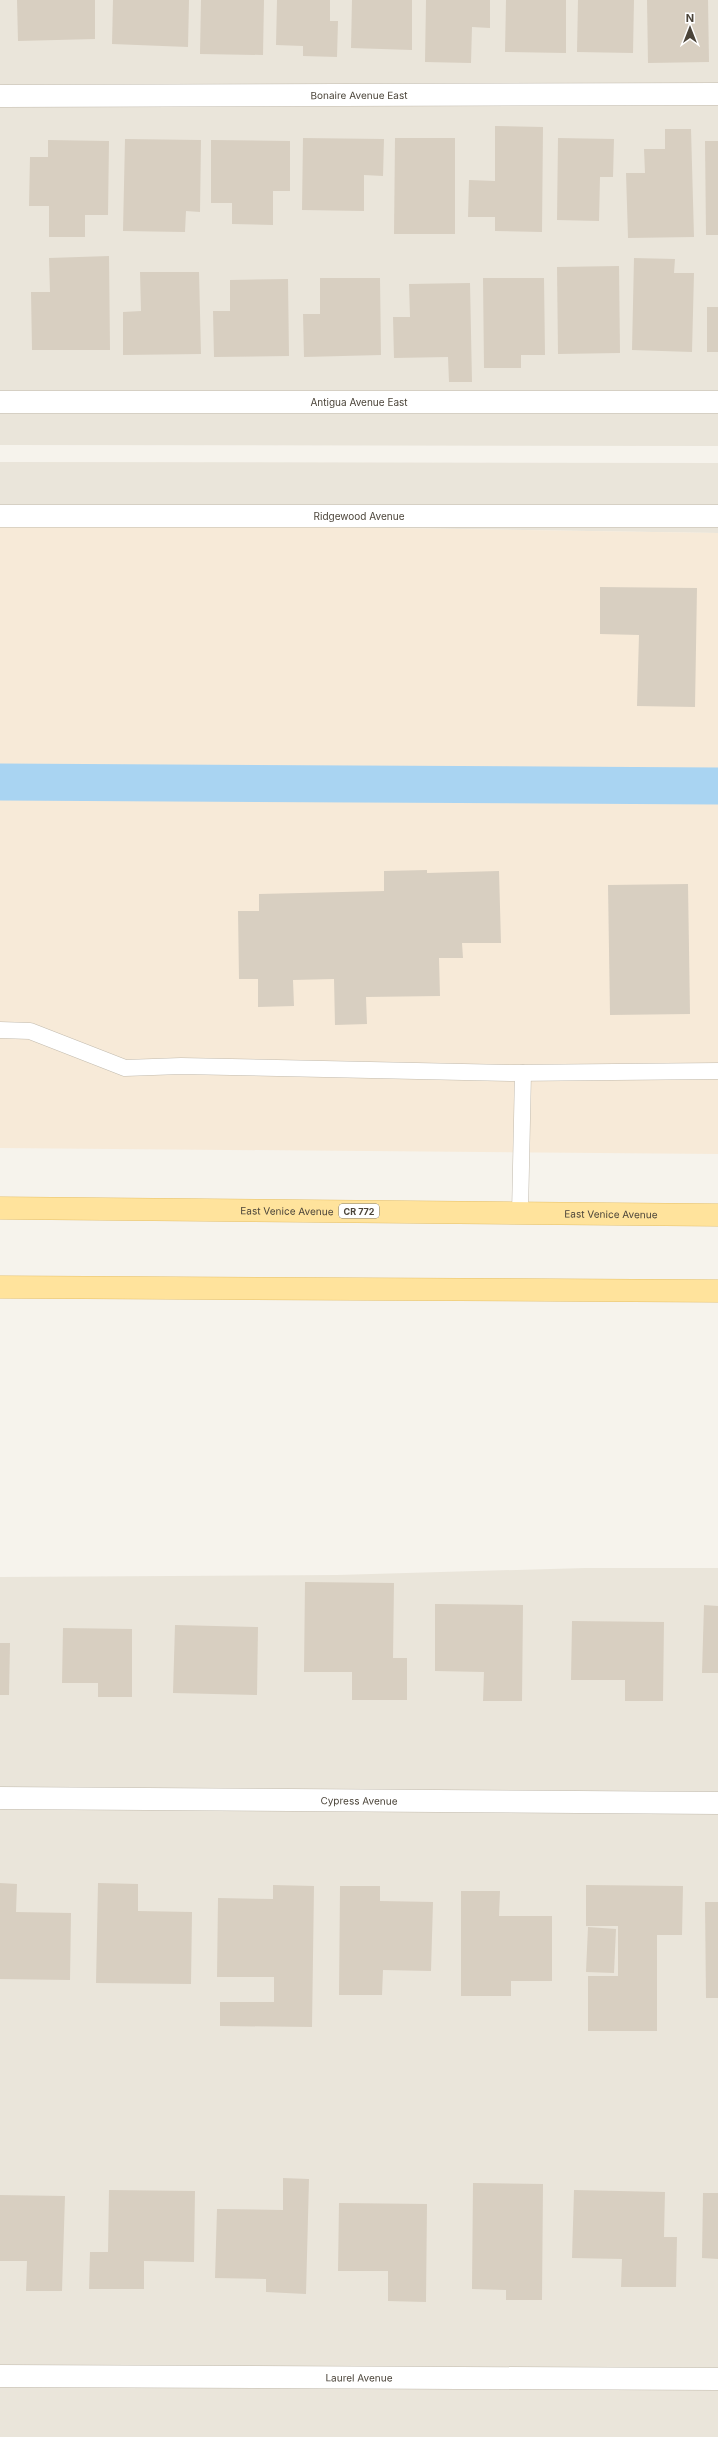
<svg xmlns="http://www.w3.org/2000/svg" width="718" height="2437" font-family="Inter,sans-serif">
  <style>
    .residential { fill: #eae5da }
    .commercial { fill: #f7ead8 }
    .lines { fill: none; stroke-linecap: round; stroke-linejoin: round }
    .canal { stroke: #a9d4f2; stroke-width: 37 }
    .building { fill: #d8cfc1 }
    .lane-casing { stroke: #c2bbae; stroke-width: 17 }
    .street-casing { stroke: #c2bbae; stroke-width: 23 }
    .primary-casing { stroke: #e6c16a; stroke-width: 23 }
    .lane { stroke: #fff; stroke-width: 16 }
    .street { stroke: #fff; stroke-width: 22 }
    .primary { stroke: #ffe39c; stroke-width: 22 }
    .labels { text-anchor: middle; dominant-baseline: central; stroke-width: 3.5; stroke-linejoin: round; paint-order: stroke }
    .shield { fill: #fff; stroke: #817c74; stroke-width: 1 }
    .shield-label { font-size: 9px; font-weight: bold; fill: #4b4439 }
    .street-label { font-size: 10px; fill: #4b4439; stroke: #fff }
  </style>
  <rect width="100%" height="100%" fill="#f6f3ec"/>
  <g class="residential">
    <polygon points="0,0 718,0 718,446 0,445"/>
    <polygon points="0,462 718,463 718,533 0,522"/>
    <polygon points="585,1568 718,1568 718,2437 0,2437 0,1577 337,1575"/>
  </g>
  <polygon class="commercial" points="0,522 718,533 718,1154 0,1148"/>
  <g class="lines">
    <polyline class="canal" points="0,782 718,786"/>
  </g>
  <g class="building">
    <polygon points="17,0 95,0 95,39 18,41"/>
    <polygon points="113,0 189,0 188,47 112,44"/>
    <polygon points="201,0 264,0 263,55 200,54"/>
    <polygon points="277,0 330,0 330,21 338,21 337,57 303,56 303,46 276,45"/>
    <polygon points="352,0 412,0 412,50 351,48"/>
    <polygon points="426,0 490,0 490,28 472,27 471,63 425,62"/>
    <polygon points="506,0 566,0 566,53 505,52"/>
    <polygon points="578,0 634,0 633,53 577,52"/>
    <polygon points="647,0 708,0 709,62 648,63"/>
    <polygon points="495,126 543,127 542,232 495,231 495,217 468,217 469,180 495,181"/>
    <polygon points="665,129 691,129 694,237 628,238 626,173 645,173 644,149 665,149"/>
    <polygon points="303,138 384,139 383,176 364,175 364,211 302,210"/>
    <polygon points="395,138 455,138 455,234 394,234"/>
    <polygon points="558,138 614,139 613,177 600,177 599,221 557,220"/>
    <polygon points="125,139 201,140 200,212 186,211 185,232 123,231"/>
    <polygon points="48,140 109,141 108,215 85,215 85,237 49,237 49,206 29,206 30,157 48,157"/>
    <polygon points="211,140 290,141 290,191 273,191 273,225 232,224 232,203 211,203"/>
    <polygon points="705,141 718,141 718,235 706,235"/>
    <polygon points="109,256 110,350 32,350 31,292 50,292 49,258"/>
    <polygon points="634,258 675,259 674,273 694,273 692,352 632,350"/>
    <polygon points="619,266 620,353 558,354 557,267"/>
    <polygon points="140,272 199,272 201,354 123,355 123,312 141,311"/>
    <polygon points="320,278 380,278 381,355 304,357 303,314 320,314"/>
    <polygon points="483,278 544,278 545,355 521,355 521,368 484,368"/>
    <polygon points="288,279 289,356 214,357 213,311 230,311 230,280"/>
    <polygon points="470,283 472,382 449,382 448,357 394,358 393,317 410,317 409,284"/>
    <rect x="707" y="307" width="11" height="45"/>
    <polygon points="600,587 697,588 695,707 637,706 639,635 600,634"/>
    <polygon points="427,870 427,873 499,871 501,943 462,943 463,958 439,958 440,996 366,997 367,1024 335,1025 334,979 293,980 294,1006 258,1007 258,979 239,979 238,911 259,911 259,894 384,891 384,871"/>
    <polygon points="688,884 690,1014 610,1015 608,885"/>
    <polygon points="305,1582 394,1583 393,1658 407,1658 407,1700 352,1700 352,1672 304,1672"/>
    <polygon points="435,1604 523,1605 522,1701 483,1701 484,1672 435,1671"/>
    <polygon points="704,1605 718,1606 718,1673 702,1673"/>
    <polygon points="572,1621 664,1622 663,1701 625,1701 625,1680 571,1680"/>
    <polygon points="175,1625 258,1627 257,1695 173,1693"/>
    <polygon points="63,1628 132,1629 132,1697 98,1697 98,1683 62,1683"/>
    <polygon points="0,1643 10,1643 9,1695 0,1695"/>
    <polygon points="0,1883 17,1884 16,1912 71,1913 70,1980 0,1979"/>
    <polygon points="98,1883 138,1884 138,1911 192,1912 191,1984 96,1983"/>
    <polygon points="273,1885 314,1886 312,2027 220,2026 220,2002 274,2002 274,1977 217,1977 218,1898 273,1899"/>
    <polygon points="586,1885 683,1886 682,1935 657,1935 657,2031 588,2031 588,1976 618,1976 618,1926 586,1926"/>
    <polygon points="340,1886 380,1886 380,1901 433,1902 431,1971 383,1970 382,1995 339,1995"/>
    <polygon points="461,1891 500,1891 499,1916 552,1916 552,1981 511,1981 511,1996 461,1996"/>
    <polygon points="705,1902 718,1902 718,1998 706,1998"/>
    <polygon points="588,1927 616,1929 614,1973 586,1972"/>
    <polygon points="283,2178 309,2179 306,2294 266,2292 266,2279 215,2278 217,2209 283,2210"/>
    <polygon points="473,2183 543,2184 542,2300 506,2300 506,2290 472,2289"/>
    <polygon points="109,2190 195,2191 194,2262 144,2261 144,2289 89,2289 90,2252 108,2252"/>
    <polygon points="574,2190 665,2192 664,2237 677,2237 676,2287 621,2287 622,2259 572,2258"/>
    <polygon points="703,2193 718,2193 718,2259 702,2258"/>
    <polygon points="0,2195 65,2196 62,2291 26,2291 27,2261 0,2261"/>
    <polygon points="339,2203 427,2204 426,2302 388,2301 388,2271 338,2271"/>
  </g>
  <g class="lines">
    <g class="lane-casing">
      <g id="lane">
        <polyline points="0,1030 30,1031 125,1068 181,1066 511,1073 718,1071"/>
        <polyline points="520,1213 523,1073"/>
      </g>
    </g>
    <g class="street-casing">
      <g id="street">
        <path id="s1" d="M0,96L718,94"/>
        <path id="s2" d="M0,402H718"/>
        <path id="s3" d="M0,516H718"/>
        <path id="s4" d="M0,1798L718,1803"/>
        <path id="s5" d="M0,2376L718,2379"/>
      </g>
    </g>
    <g class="primary-casing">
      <g id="primary">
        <path id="s6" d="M0,1208L718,1215"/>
        <polyline points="0,1287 718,1291"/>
      </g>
    </g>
    <use href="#lane" class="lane"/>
    <use href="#street" class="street"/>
    <use href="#primary" class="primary"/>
  </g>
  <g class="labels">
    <rect class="shield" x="339" y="1204" width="40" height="14" rx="3"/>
    <g class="shield-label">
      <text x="359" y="1211">CR 772</text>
    </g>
    <g class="street-label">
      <text stroke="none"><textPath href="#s1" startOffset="359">Bonaire Avenue East</textPath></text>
      <text stroke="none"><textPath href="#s2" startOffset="359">Antigua Avenue East</textPath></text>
      <text stroke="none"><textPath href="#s3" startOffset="359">Ridgewood Avenue</textPath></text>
      <text stroke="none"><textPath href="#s6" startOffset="287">East Venice Avenue</textPath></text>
      <text stroke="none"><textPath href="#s6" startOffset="611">East Venice Avenue</textPath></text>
      <text stroke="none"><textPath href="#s4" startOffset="359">Cypress Avenue</textPath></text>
      <text stroke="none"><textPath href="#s5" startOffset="359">Laurel Avenue</textPath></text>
    </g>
  </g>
  <g transform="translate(690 28)" stroke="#ffffff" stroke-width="3" paint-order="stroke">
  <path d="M0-3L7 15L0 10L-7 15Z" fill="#4b4439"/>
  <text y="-6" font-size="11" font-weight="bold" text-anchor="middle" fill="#4b4439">N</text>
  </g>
</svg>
